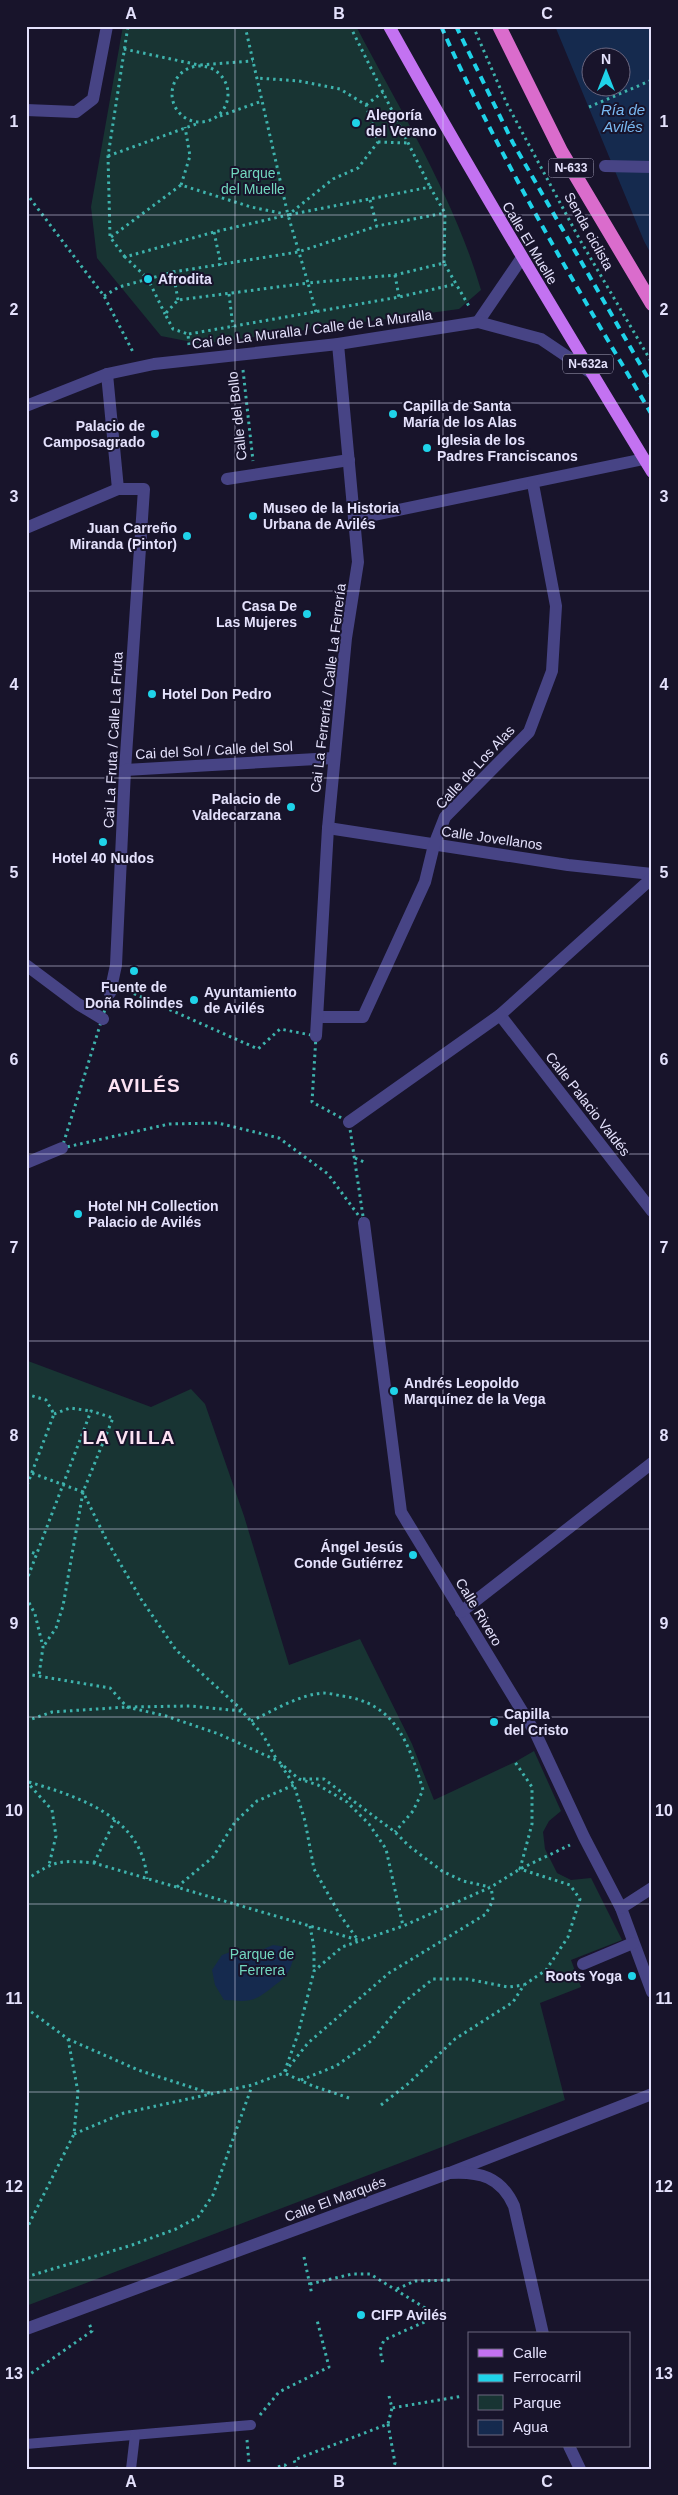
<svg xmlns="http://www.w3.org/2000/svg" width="678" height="2495" font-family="Arial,sans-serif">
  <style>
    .green { fill: #183433 }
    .water { fill: #152a4e; fill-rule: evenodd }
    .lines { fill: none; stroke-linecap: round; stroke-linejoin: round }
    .path { stroke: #3eb3ad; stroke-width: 3; stroke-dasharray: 2.5 4; stroke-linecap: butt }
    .service { stroke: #474485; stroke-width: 10 }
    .pedestrian { stroke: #474485; stroke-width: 12 }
    .minor { stroke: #474485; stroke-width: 12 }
    .primary { stroke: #c372f1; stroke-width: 12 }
    .trunk { stroke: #da6ccc; stroke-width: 14 }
    .rail { stroke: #1fd3e9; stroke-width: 4; stroke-dasharray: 8 6; stroke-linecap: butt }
    .grid { fill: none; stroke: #e4e1fc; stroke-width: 1; stroke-opacity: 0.55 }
    .poi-dot { fill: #1fd3e9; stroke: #18142b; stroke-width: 2 }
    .labels { text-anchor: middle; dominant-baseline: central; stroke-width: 4; stroke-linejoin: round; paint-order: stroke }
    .shield { fill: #18142b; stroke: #a7a4bd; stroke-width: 1 }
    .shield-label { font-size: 12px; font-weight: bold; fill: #e4e1fc }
    .poi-label { font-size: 14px; font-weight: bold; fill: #e4e1fc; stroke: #18142b; text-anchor: start }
    .park-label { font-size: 14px; fill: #72d7bf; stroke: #18142b }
    .street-label { font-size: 14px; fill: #e4e1fc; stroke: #18142b }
    .water-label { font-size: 15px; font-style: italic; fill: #79b9f2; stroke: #18142b }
    .district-label { font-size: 19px; font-weight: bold; letter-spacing: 1px; fill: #fce2f3; stroke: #18142b }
    .neatline { fill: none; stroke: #e4e1fc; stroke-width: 2 }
    .grid-label { font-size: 16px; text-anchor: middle; font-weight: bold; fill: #e4e1fc }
  </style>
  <rect width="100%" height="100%" fill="#18142b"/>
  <g class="green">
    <path d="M123,26H356C401,112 454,197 481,290L459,309L202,344L161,336L97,258L91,207Z"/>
    <polygon points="28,1361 151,1407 191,1389 205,1404 244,1516 289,1665 360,1639 412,1744 434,1800 515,1762 534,1751 561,1811 549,1821 543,1832 545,1849 557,1873 571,1880 591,1878 622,1940 571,1960 581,1987 540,2003 565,2100 26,2306"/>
  </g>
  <g class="water">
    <path d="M555,26H652V256L644,241ZM590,58H620V88H590Z"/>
    <path d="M273,1945L286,1947L293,1960C289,1973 286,1977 275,1985C254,2002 252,2002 224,2000L215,1985L212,1970L222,1955L239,1949L259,1951Z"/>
  </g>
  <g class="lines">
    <g class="path">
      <polyline points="245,26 288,215 430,187 445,213 444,263"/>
      <polyline points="350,26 430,187"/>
      <polyline points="473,26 507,104 580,240 652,363"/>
      <polyline points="124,49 199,65 253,61"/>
      <circle cx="200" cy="94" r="28"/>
      <polyline points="366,105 383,92"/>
      <polyline points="589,107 652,80"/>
      <polyline points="220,116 262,101"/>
      <polyline points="378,142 408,143"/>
      <polyline points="108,156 199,123"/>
      <polyline points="181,185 190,156 185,127"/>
      <polyline points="26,193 104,296 134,354"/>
      <polyline points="370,200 377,226"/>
      <polyline points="214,232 221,265"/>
      <polyline points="111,237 181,185 251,207 285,214"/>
      <polyline points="125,257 110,237 108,156 128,26"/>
      <polyline points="173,272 298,252 377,226 445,213"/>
      <polyline points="395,275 399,297"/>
      <polyline points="229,294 233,327"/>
      <polyline points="104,296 119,287 148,279 165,314"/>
      <polyline points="178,300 173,272 148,279 125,257 214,232 288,215 333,179 358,168 378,142 366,105 340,89 299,81 257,78"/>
      <polyline points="316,312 308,283 395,275 444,263 470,308"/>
      <polyline points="189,334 399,297 456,284"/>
      <polyline points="189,345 188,334 173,329 165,314 178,300 308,283 288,215"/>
      <polyline points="243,370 253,461"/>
      <polygon points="128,991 258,1049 280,1029 316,1036 312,1102 349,1122 364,1223 328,1174 279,1138 218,1123 169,1124 62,1148 110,993"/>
      <polyline points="355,1158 364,1162"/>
      <polyline points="26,1394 46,1400 54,1414 26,1488"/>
      <polyline points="54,1414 70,1408 91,1411"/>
      <polyline points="26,1471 83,1492 107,1541 141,1599 176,1650 242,1710"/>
      <polyline points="26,1550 36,1554"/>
      <polyline points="26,1582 91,1411 113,1418 83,1492 63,1606 56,1628 43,1647"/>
      <polyline points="26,1597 35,1614 43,1647 39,1675"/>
      <polyline points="26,1674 110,1688 127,1707 166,1716 219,1734 278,1761 299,1779 318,1785 347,1802 369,1824 386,1849 403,1926"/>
      <polyline points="26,1721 52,1712 127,1707 190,1706 242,1711 263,1735 277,1760"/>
      <path d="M251,1721C273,1711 298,1695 323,1693C329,1693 336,1695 342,1696C396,1703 409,1744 423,1790L413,1811L395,1832"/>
      <polyline points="281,1765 294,1785 305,1821 314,1869 340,1915 358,1940"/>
      <polyline points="303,1779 324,1779 395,1832 409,1846 442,1871 463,1881 490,1887"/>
      <polyline points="26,1781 52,1810 56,1836 49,1865"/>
      <path d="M29,1782C79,1797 143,1817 147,1879"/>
      <polyline points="94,1863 115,1820"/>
      <path d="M26,1880C55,1860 60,1860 94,1863L358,1940"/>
      <polyline points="177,1887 213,1857 235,1822 257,1801 294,1785"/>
      <polyline points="310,1926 314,1948 314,1970"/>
      <polyline points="26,2008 68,2039 78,2092 74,2134 26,2230"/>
      <polyline points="68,2039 138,2070 212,2094"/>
      <polyline points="301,2080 336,2066 371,2041 403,2003 433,1979 467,1979 508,1987 524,1985"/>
      <polyline points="349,2098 313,2086 284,2073 308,2043 389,1973 486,1914 493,1900 491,1887"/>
      <polyline points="381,2105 409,2083 455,2039 513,2002 524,1985 546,1970 568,1937 580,1899 570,1885 520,1869 532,1824 532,1787 515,1762"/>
      <polyline points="74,2134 124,2113 252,2085 284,2073 298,2034 314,1971 342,1947 403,1926 491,1887 520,1869 570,1845"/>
      <polyline points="304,2257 312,2295"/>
      <polyline points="26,2277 132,2245 176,2229 198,2217 213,2195 252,2086"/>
      <polyline points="310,2284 352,2274 370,2274 438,2316 384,2340 380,2350 383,2364"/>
      <polyline points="397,2289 415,2281 450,2280"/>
      <polyline points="26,2377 92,2331 89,2323"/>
      <polyline points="389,2396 392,2408 463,2396"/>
      <polyline points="260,2415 279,2392 329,2367 317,2320"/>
      <polyline points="388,2424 395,2463 393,2469"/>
      <polyline points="247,2440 249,2463"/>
      <polyline points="278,2467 285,2465 287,2469"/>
      <polyline points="297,2469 294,2460 388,2424 392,2408"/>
    </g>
    <g class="service">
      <polyline points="26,2444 251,2425"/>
      <polyline points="131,2469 135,2435"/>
    </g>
    <g class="pedestrian">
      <polyline points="605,166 652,167"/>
      <polyline points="107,374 118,489"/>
      <polyline points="227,479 349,460"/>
      <polyline points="355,519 644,459"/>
      <polyline points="26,528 118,489 144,489 125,770 116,965 110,993"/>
      <polyline points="125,770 334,758"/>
      <polyline points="328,828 568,865 652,874"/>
      <polyline points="26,965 78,1004 103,1019"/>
      <polyline points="500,1015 652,1211"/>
      <polyline points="318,1017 363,1017 425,882 434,845 445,817 529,732 552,671 556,606 533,484"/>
      <polyline points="316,1036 328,828 346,638 358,562 338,344"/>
      <polyline points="26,1163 62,1148"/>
      <polyline points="364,1223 401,1512 536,1734 584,1837 621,1908 652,1992"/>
      <polyline points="461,1612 652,1463"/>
      <polyline points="621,1908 652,1888"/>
      <polyline points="583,1964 633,1943"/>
      <polyline points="452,2172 652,2094"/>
    </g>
    <g class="minor">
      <polyline points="26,110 76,112 93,99 107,26"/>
      <polyline points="478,322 521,259"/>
      <polyline points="26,406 107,374 154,364 338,344 478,322 541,339 593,374"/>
      <polyline points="349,1122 500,1015 652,878"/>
      <path d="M26,2329L449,2173C480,2171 501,2177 514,2206L543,2334"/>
      <polyline points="569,2446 580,2469"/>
    </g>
    <path class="primary" d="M389,26C473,177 562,324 652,472"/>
    <polyline class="trunk" points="499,26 561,151 652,304"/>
    <g class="rail">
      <path d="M441,26C501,161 577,288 652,415"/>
      <polyline points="456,26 513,143 652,385"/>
    </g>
  </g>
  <path class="grid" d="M235,26V2469M443,26V2469M26,215H652M26,403H652M26,591H652M26,778H652M26,966H652M26,1154H652M26,1341H652M26,1529H652M26,1717H652M26,1904H652M26,2092H652M26,2280H652"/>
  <g class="poi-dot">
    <circle cx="356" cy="123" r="5"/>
    <circle cx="148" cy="279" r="5"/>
    <circle cx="393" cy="414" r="5"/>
    <circle cx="155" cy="434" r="5"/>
    <circle cx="427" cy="448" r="5"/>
    <circle cx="253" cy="516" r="5"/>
    <circle cx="187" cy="536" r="5"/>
    <circle cx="307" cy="614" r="5"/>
    <circle cx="152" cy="694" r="5"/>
    <circle cx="291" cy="807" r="5"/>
    <circle cx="103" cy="842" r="5"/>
    <circle cx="134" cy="971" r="5"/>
    <circle cx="194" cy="1000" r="5"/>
    <circle cx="78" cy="1214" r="5"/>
    <circle cx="394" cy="1391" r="5"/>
    <circle cx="413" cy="1555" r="5"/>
    <circle cx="494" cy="1722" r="5"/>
    <circle cx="632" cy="1976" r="5"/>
    <circle cx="361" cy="2315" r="5"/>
  </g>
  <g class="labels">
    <g class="shield">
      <rect x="548.5" y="158.5" width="45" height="19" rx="4"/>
      <rect x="563" y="354.5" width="50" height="19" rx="4"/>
    </g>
    <g class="shield-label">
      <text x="571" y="168">N-633</text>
      <text x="588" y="364">N-632a</text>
    </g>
    <g class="poi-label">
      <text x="366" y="115">Alegoría<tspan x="366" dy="16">del Verano</tspan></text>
      <text x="158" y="279">Afrodita</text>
      <text x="403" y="406">Capilla de Santa<tspan x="403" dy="16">María de los Alas</tspan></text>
      <text x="145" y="426" text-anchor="end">Palacio de<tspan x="145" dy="16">Camposagrado</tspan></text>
      <text x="437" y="440">Iglesia de los<tspan x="437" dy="16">Padres Franciscanos</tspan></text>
      <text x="263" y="508">Museo de la Historia<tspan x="263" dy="16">Urbana de Avilés</tspan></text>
      <text x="177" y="528" text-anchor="end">Juan Carreño<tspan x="177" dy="16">Miranda (Pintor)</tspan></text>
      <text x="297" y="606" text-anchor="end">Casa De<tspan x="297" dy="16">Las Mujeres</tspan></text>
      <text x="162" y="694">Hotel Don Pedro</text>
      <text x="281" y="799" text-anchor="end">Palacio de<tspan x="281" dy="16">Valdecarzana</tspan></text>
      <text x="103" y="858" text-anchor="middle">Hotel 40 Nudos</text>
      <text x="134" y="987" text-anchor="middle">Fuente de<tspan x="134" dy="16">Doña Rolindes</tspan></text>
      <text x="204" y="992">Ayuntamiento<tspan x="204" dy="16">de Avilés</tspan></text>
      <text x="88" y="1206">Hotel NH Collection<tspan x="88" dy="16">Palacio de Avilés</tspan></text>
      <text x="404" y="1383">Andrés Leopoldo<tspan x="404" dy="16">Marquínez de la Vega</tspan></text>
      <text x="403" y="1547" text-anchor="end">Ángel Jesús<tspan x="403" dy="16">Conde Gutiérrez</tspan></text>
      <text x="504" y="1714">Capilla<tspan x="504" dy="16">del Cristo</tspan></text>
      <text x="622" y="1976" text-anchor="end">Roots Yoga</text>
      <text x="371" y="2315">CIFP Avilés</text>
    </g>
    <g class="park-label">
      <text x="253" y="173">Parque<tspan x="253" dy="16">del Muelle</tspan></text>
      <text x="262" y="1954">Parque de<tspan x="262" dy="16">Ferrera</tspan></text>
    </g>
    <g class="street-label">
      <text transform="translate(589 231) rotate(61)">Senda ciclista</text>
      <text transform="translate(530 243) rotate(59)">Calle El Muelle</text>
      <text transform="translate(312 329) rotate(-7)">Cai de La Muralla / Calle de La Muralla</text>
      <text transform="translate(237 416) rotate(-96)">Calle del Bollo</text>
      <text transform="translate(328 688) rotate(-83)">Cai La Ferrería / Calle La Ferrería</text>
      <text transform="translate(113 740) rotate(-87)">Cai La Fruta / Calle La Fruta</text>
      <text transform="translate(214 750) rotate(-3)">Cai del Sol / Calle del Sol</text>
      <text transform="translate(475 767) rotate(-47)">Calle de Los Alas</text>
      <text transform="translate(492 838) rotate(8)">Calle Jovellanos</text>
      <text transform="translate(588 1104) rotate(52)">Calle Palacio Valdés</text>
      <text transform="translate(479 1612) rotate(59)">Calle Rivero</text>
      <text transform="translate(335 2199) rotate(-20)">Calle El Marqués</text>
    </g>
    <g class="water-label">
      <text x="623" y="109">Ría de<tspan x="623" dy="17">Avilés</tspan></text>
    </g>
    <g class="district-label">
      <text x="144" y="1085">AVILÉS</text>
      <text x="129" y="1437">LA VILLA</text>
    </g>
  </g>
  <rect width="678" height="2495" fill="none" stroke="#18142b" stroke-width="55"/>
  <rect x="468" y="2332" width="162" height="115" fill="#18142b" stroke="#6a667f"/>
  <rect x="478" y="2349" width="25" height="8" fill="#c372f1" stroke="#6a667f"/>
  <text x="513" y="2358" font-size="15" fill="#e4e1fc">Calle</text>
  <rect x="478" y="2374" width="25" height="8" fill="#1fd3e9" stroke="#6a667f"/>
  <text x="513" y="2382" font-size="15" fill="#e4e1fc">Ferrocarril</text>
  <rect x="478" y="2395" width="25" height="15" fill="#183433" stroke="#6a667f"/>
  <text x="513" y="2408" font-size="15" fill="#e4e1fc">Parque</text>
  <rect x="478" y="2420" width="25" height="15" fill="#152a4e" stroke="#6a667f"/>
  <text x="513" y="2432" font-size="15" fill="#e4e1fc">Agua</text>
  <g transform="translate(606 72)"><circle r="24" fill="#18142b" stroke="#6a667f"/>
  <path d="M0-4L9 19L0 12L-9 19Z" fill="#1fd3e9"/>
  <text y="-8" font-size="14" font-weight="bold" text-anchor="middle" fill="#e4e1fc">N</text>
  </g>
  <rect x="28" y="28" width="622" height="2440" class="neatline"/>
  <g class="grid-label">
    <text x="131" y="19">A</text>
    <text x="339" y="19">B</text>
    <text x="547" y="19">C</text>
    <text x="14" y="127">1</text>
    <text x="664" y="127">1</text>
    <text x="14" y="315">2</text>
    <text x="664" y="315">2</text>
    <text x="14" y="502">3</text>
    <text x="664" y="502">3</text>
    <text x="14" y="690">4</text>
    <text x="664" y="690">4</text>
    <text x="14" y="878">5</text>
    <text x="664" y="878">5</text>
    <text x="14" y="1065">6</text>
    <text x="664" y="1065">6</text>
    <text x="14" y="1253">7</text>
    <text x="664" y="1253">7</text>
    <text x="14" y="1441">8</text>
    <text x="664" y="1441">8</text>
    <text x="14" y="1629">9</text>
    <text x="664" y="1629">9</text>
    <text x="14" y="1816">10</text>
    <text x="664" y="1816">10</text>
    <text x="14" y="2004">11</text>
    <text x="664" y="2004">11</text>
    <text x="14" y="2192">12</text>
    <text x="664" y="2192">12</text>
    <text x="14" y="2379">13</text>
    <text x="664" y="2379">13</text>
    <text x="131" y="2487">A</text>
    <text x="339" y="2487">B</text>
    <text x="547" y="2487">C</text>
  </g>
</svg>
